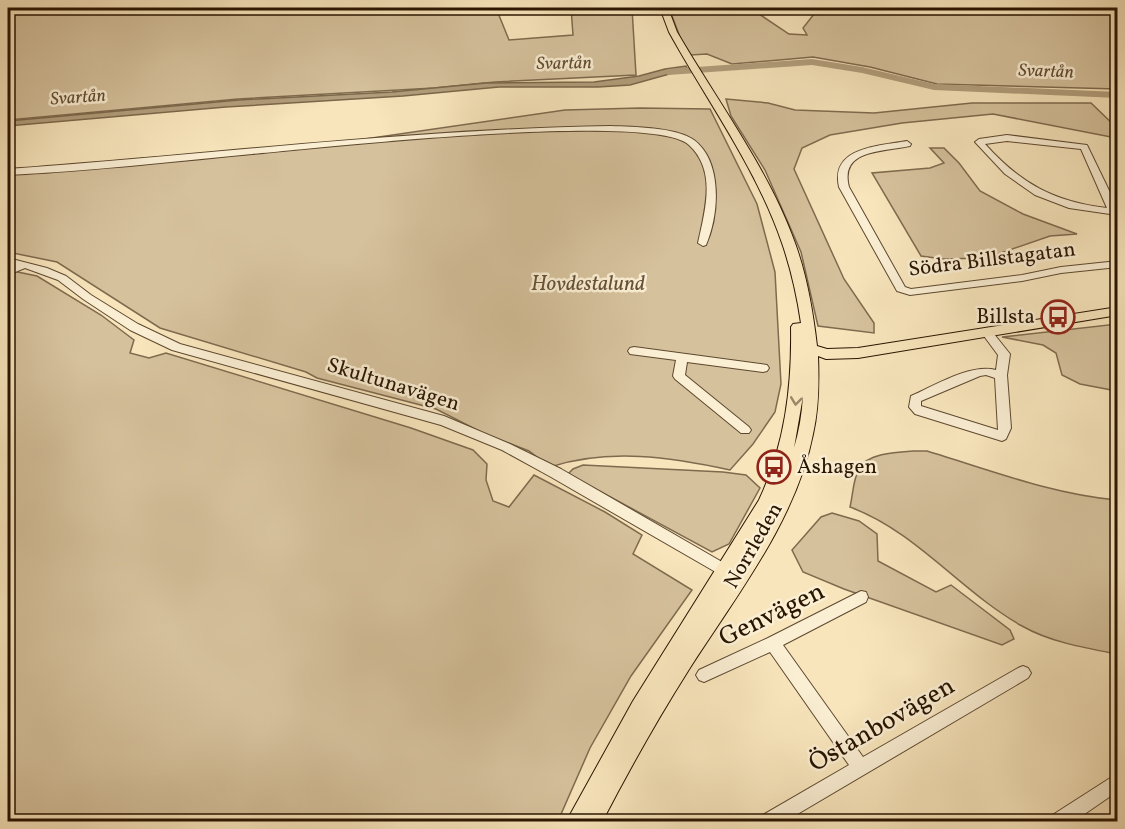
<svg xmlns="http://www.w3.org/2000/svg" width="1125" height="829" font-family="Vollkorn,serif">
  <style>
    .green { fill: #d5c19c; stroke: #7f6a4e; stroke-width: 1.5 }
    .water { fill: #b29e7c; stroke: #7b674a; stroke-width: 1.5 }
    .lines { fill: none; stroke-linecap: round; stroke-linejoin: round }
    .river { fill: #b29e7c; fill-rule: evenodd }
    .minor-casing { stroke: #5d482f; stroke-width: 2 }
    .major-casing { stroke: #291400; stroke-width: 2 }
    .minor { fill: #faeed3; fill-rule: evenodd }
    .major { fill: #f8e5bc; fill-rule: evenodd }
    .oneway { stroke: #9b8767 }
    .labels { text-anchor: middle; dominant-baseline: central; stroke-width: 5; stroke-linejoin: round; paint-order: stroke }
    .far-water-label { font-size: 18px; font-style: italic; fill: #604b32; stroke: #faeed3 }
    .street-label { font-size: 21px; fill: #291400; stroke: #faeed3 }
    .park-label { font-size: 21px; font-style: italic; fill: #655137; stroke: #faeed3 }
    .poi-label { font-size: 21px; fill: #291400; stroke: #faeed3; text-anchor: end }
    .near-street-label { font-size: 26px; fill: #291400; stroke: #faeed3 }
  </style>
  <rect width="100%" height="100%" fill="#f8e5bc"/>
  <filter id="stains"><feTurbulence type="fractalNoise" baseFrequency=".00333" numOctaves="4"/><feColorMatrix values="0 0 0 0 .2 0 0 0 0 .09 0 0 0 0 .02 0 0 0 .5 -.17"/></filter>
  <radialGradient id="worn" r=".72"><stop offset=".6" stop-color="#630" stop-opacity="0"/><stop offset="1" stop-color="#630" stop-opacity=".3"/></radialGradient>
  <g class="green">
    <polygon points="8,8 496,8 509,40 573,35 571,8 632,8 636,75 495,82 434,88 238,99 8,120"/>
    <polygon points="669,8 750,8 789,34 807,35 803,28 818,9 762,10 761,8 1117,8 1117,89 937,84 870,67 813,57 732,64 707,54 690,55 680,37"/>
    <polygon points="726,99 768,103 795,110 874,113 972,103 1091,103 1117,128 1117,135 1111,137 993,114 902,123 830,135 802,148 794,169 844,279 874,323 874,333 818,326 801,252 765,170 731,116"/>
    <path d="M640,108L710,109L757,204L775,272L781,384L775,412L753,444L730,470C671,457 609,448 550,467L529,451L481,432L436,409L317,378L306,372L160,328L57,262L8,252V170L358,140L565,110Z"/>
    <polygon points="930,148 944,148 959,163 980,191 1023,214 1077,234 1050,236 986,258 943,259 921,256 872,173 930,168 944,163"/>
    <polygon points="8,270 37,276 101,315 134,340 130,353 149,358 166,353 411,428 473,450 487,464 486,480 493,501 509,507 534,475 605,512 642,535 633,554 692,590 631,676 590,748 558,821 8,821"/>
    <polygon points="1117,324 1117,391 1080,384 1062,375 1056,353 1043,345 1002,337"/>
    <path d="M913,451H927C990,470 1051,494 1117,500V654C1085,648 1050,642 1022,626C960,591 917,532 850,507C853,495 853,479 859,469C867,453 898,452 913,451Z"/>
    <polygon points="583,465 723,472 746,475 760,488 729,544 712,552 568,474 573,469"/>
    <polygon points="832,513 859,521 877,534 878,561 936,592 951,585 1010,630 1014,639 1002,645 844,589 803,572 792,550 821,517"/>
  </g>
  <polygon class="water" points="686,66 689,72 673,73 630,85 598,87 499,87 403,96 226,107 8,126 8,121 239,100 392,92 486,83 594,82 639,76 665,69"/>
  <g class="lines">
    <polygon class="river" points="812,59 862,67 934,84 1118,92 1118,98 934,90 862,73 812,65 668,75 663,72 668,69"/>
    <g class="minor-casing">
      <g id="minor">
        <path d="M611,126C633,127 676,127 694,140C723,162 719,215 706,245L703,246L698,243C705,210 717,171 689,145C652,111 317,148 252,154C171,162 89,171 8,175V169C209,155 410,129 611,126Z"/>
        <path d="M1007,135L1087,145L1118,209V221L1110,214L1069,208L1035,195L1005,174L975,142L979,139ZM1007,141L1081,149L1107,208C1054,202 1020,183 985,144Z"/>
        <path d="M907,141L911,144L910,146C883,152 839,149 849,187L905,287L911,289L1022,275L1061,267L1118,261V267L1061,273L1022,281L910,295L897,291L839,187C830,147 879,146 907,141Z"/>
        <polygon points="8,258 47,268 66,276 91,295 138,324 180,344 444,416 510,444 561,469 736,570 738,574 736,578 731,580 726,578 551,477 502,450 441,425 172,350 130,330 83,299 58,280 25,268 8,275 8,268 14,266 8,264"/>
        <path d="M986,328L990,329L1010,354L1007,375L1011,428L1006,439L1002,441L915,414L909,407L911,396C934,386 971,363 996,370L998,355L981,332ZM986,375L995,378L998,430L921,406V401L980,376Z"/>
        <polygon points="634,347 767,365 769,368 767,371 763,372 687,362 685,375 749,427 751,430 749,433 741,433 675,379 673,376 676,360 630,354 628,351 630,348"/>
        <polygon points="861,591 866,592 868,597 866,602 783,645 863,757 1018,668 1023,666 1028,668 1031,673 1028,678 784,822 759,822 761,816 849,765 770,652 704,682 699,680 696,675 699,670 768,638"/>
        <polygon points="1118,773 1118,791 1073,822 1049,822 1051,816"/>
      </g>
    </g>
    <g class="major-casing">
      <path id="major" d="M660,8H668L677,32C717,101 768,168 795,243C807,276 813,311 817,346L827,349L858,348L1118,307V315L858,358L826,359L818,356C819,382 819,408 813,434C796,521 735,597 688,671C657,720 629,770 602,822H566L633,701L759,500C785,445 792,387 791,327L793,324L801,323C797,296 791,269 782,243C756,167 707,101 669,32ZM803,396C802,414 799,431 794,448Z"/>
    </g>
    <use href="#minor" class="minor"/>
    <use href="#major" class="major"/>
  </g>
  <defs><path id="oneway-chevron" d="M-2-3.5L2.5 0L-2 3.5" fill="none" stroke-width="1.6" stroke-linecap="round" stroke-linejoin="round" transform="scale(1.5)"/></defs>
  <use class="oneway" href="#oneway-chevron" transform="translate(796 401) rotate(97)"/>
  <defs>
    <g id="bus-ring" transform="scale(1.725)"><circle r="9.5" fill="#faeed3" stroke="#8f2418" stroke-width="1.5"/><path d="M-5-6H5V4H4V6H2V4H-2V6H-4V4H-5ZM-3.5-4V0h7V-4ZM-3.5 1.2v1.5H-2V1.2ZM2 1.2v1.5H3.5V1.2Z" fill="#8f2418"/></g>
  </defs>
  <g fill-rule="evenodd">
    <use href="#bus-ring" x="1058" y="317"/>
    <use href="#bus-ring" x="774" y="467"/>
  </g>
  <g class="labels">
    <g class="far-water-label">
      <text transform="translate(564 64) rotate(-1)">Svartån</text>
      <text transform="translate(1046 72) rotate(2)">Svartån</text>
      <text transform="translate(78 98) rotate(-4)">Svartån</text>
    </g>
    <g class="street-label">
      <text transform="translate(992 260) rotate(-7)">Södra Billstagatan</text>
      <text transform="translate(393 385) rotate(17)">Skultunavägen</text>
      <text transform="translate(754 546) rotate(-60)">Norrleden</text>
    </g>
    <g class="park-label">
      <text x="588" y="284">Hovdestalund</text>
    </g>
    <g class="poi-label">
      <text x="1035" y="317">Billsta</text>
      <text x="797" y="467" text-anchor="start">Åshagen</text>
    </g>
    <g class="near-street-label">
      <text transform="translate(772 615) rotate(-26)">Genvägen</text>
      <text transform="translate(882 725) rotate(-30)">Östanbovägen</text>
    </g>
  </g>
  <rect width="1125" height="829" fill="none" stroke="#f8e5bc" stroke-width="30"/>
  <rect x="9" y="9" width="1107" height="811" fill="none" stroke="#291400" stroke-width="3"/>
  <rect x="15" y="15" width="1095" height="799" fill="none" stroke="#291400" stroke-width="1.5"/>
  <rect width="100%" height="100%" filter="url(#stains)"/>
  <rect width="100%" height="100%" fill="url(#worn)"/>
</svg>
